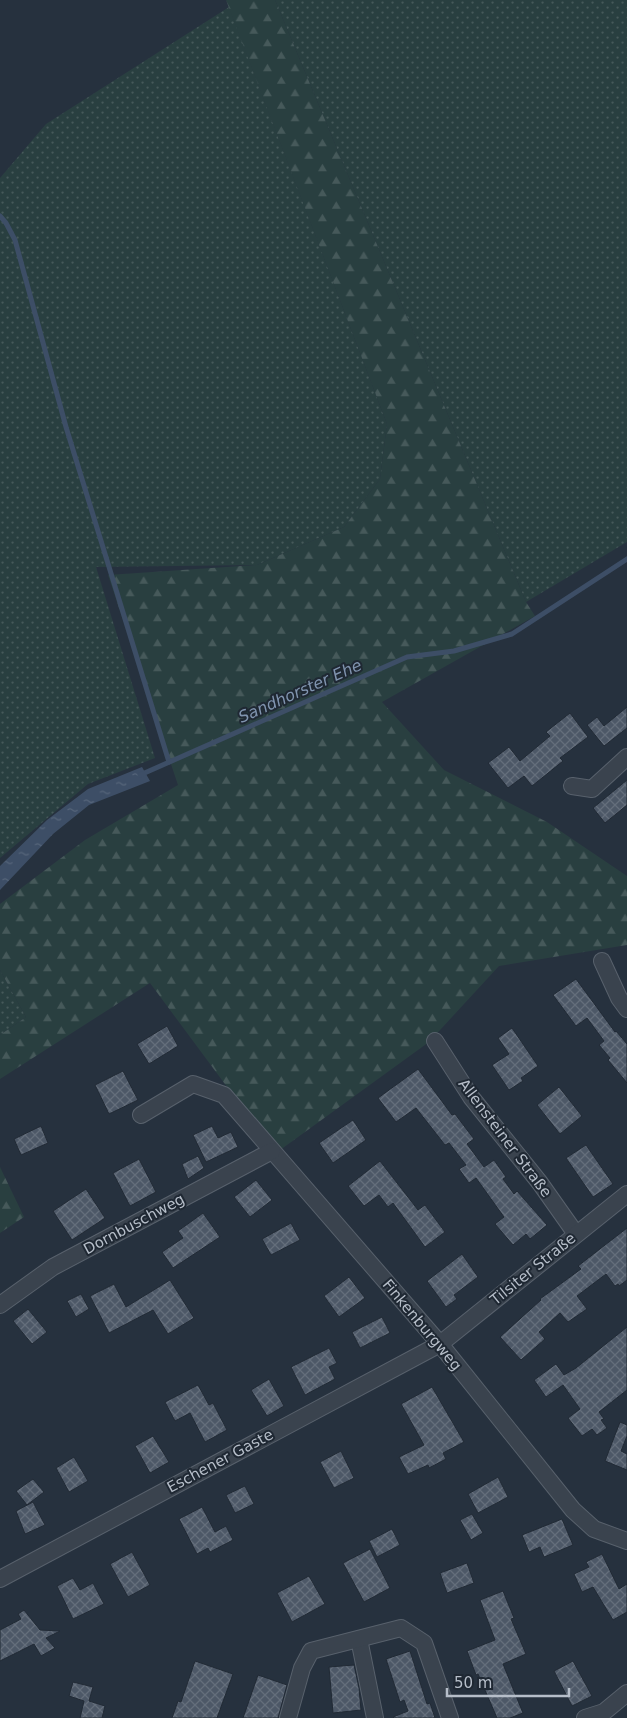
<svg xmlns="http://www.w3.org/2000/svg" width="627" height="1718" font-family="'DejaVu Sans',sans-serif">
  <style>
    .grass { fill: url(#grass-dots) }
    .forest { fill: url(#forest-firs) }
    .water { fill: url(#water-ripples) }
    .lines { fill: none; stroke-linecap: round; stroke-linejoin: round }
    .stream { stroke: #3d4e66; stroke-width: 5 }
    .building { fill: url(#building-cross-hatch); stroke: #212a35 }
    .minor-casing { stroke: #58616c; stroke-width: 18 }
    .minor { stroke: #3a434e; stroke-width: 16 }
    .labels { text-anchor: middle; dominant-baseline: central; stroke-width: 4; stroke-linejoin: round; paint-order: stroke }
    .street-label { font-size: 15px; fill: #b6bec9; stroke: #1f2833 }
    .water-label { font-size: 16px; font-style: italic; fill: #8094af; stroke: #1f2833 }
  </style>
  <defs>
    <pattern id="grass-dots" width="8" height="8" patternUnits="userSpaceOnUse" patternTransform="scale(1.25)"><rect width="8" height="8" fill="#293f40"/><path d="M2 2h.1M6 6h.1" fill="none" stroke="#46595a" stroke-width="1.8" stroke-linecap="round"/></pattern>
    <pattern id="forest-firs" width="22" height="20" patternUnits="userSpaceOnUse" patternTransform="scale(1.25)"><rect width="22" height="20" fill="#293f40"/><path d="M5 1l3.5 6h-7zM16 11l3.5 6h-7z" fill="#46595a"/></pattern>
    <pattern id="water-ripples" width="26" height="14" patternUnits="userSpaceOnUse" patternTransform="scale(1.25)"><rect width="26" height="14" fill="#3d4e66"/><path d="M2 4q2-2 4 0t4 0M15 11q2-2 4 0t4 0" fill="none" stroke="#57667b"/></pattern>
    <pattern id="building-cross-hatch" width="8" height="8" patternUnits="userSpaceOnUse" patternTransform="scale(1.25)"><rect width="8" height="8" fill="#4d5867"/><path d="M0 0l8 8M0 8l8-8" fill="none" stroke="#646e7b"/></pattern>
  </defs>
  <rect width="100%" height="100%" fill="#26313e"/>
  <g class="grass">
    <polygon points="275,0 627,0 627,542 526,602"/>
    <polygon points="229,7 387,424 380,479 344,527 257,565 96,567 155,758 88,784 0,858 0,178 46,124"/>
    <polygon points="0,970 26,1017 0,1035"/>
  </g>
  <g class="forest">
    <polygon points="226,0 275,0 526,602 535,616 382,702 444,770 547,822 627,876 627,945 499,966 429,1042 276,1153 150,983 0,1079 0,1035 26,1017 0,970 0,904 85,840 178,785 108,575 257,565 344,527 380,479 387,424"/>
    <polygon points="0,1167 24,1217 0,1233"/>
  </g>
  <polygon class="water" points="142,767 150,781 89,805 53,834 0,890 0,866 47,820 88,789"/>
  <g class="lines">
    <g class="stream">
      <polyline points="0,216 6,223 15,240 66,427 169,762"/>
      <polyline points="140,775 407,657 454,651 512,634 627,559"/>
    </g>
  </g>
  <g class="building">
    <polygon points="627,707 627,728 604,746 587,725 597,717 604,726"/>
    <polygon points="570,713 588,737 560,758 563,761 532,786 524,776 508,788 488,763 509,747 520,761 550,736 546,732"/>
    <polygon points="627,780 627,805 605,823 593,808"/>
    <polygon points="576,979 615,1032 616,1031 627,1044 627,1083 608,1060 610,1058 599,1045 604,1041 587,1018 576,1026 553,995"/>
    <polygon points="167,1026 178,1046 149,1064 137,1044"/>
    <polygon points="512,1028 538,1066 521,1078 523,1081 509,1090 492,1065 509,1054 498,1038"/>
    <polygon points="418,1069 452,1115 455,1114 474,1139 467,1144 484,1167 494,1160 506,1177 503,1179 514,1194 517,1191 547,1225 530,1239 526,1234 513,1245 495,1224 504,1217 476,1178 469,1183 459,1169 466,1165 449,1143 445,1145 416,1108 396,1122 378,1098"/>
    <polygon points="123,1071 138,1100 109,1114 95,1085"/>
    <polygon points="559,1087 582,1116 560,1134 537,1105"/>
    <polygon points="353,1120 366,1140 333,1163 319,1143"/>
    <polygon points="41,1126 48,1143 21,1155 14,1139"/>
    <polygon points="212,1126 218,1138 231,1132 238,1147 206,1162 193,1135"/>
    <polygon points="586,1145 613,1184 593,1197 566,1158"/>
    <polygon points="198,1156 204,1168 188,1179 182,1164"/>
    <polygon points="139,1159 156,1192 130,1206 113,1173"/>
    <polygon points="380,1161 418,1210 425,1205 445,1232 425,1247 393,1203 388,1207 379,1195 364,1206 348,1186"/>
    <polygon points="256,1180 272,1200 250,1217 234,1197"/>
    <polygon points="86,1189 105,1218 72,1240 53,1211"/>
    <polygon points="203,1213 220,1237 173,1268 162,1252 183,1238 178,1231"/>
    <polygon points="291,1223 300,1240 271,1255 262,1239"/>
    <polygon points="627,1228 627,1280 619,1286 618,1284 615,1286 606,1274 577,1296 587,1309 568,1322 560,1313 539,1332 545,1339 521,1360 500,1337 541,1300 540,1299 581,1269 578,1266"/>
    <polygon points="462,1254 478,1277 454,1295 457,1299 446,1307 427,1281"/>
    <polygon points="349,1277 365,1298 339,1317 324,1296"/>
    <polygon points="170,1280 194,1318 168,1334 153,1310 109,1333 90,1296 114,1284 126,1307"/>
    <polygon points="81,1294 89,1309 76,1317 67,1301"/>
    <polygon points="28,1309 47,1332 32,1344 13,1321"/>
    <polygon points="382,1317 390,1333 360,1348 352,1332"/>
    <polygon points="627,1327 627,1390 599,1412 604,1419 601,1420 607,1428 597,1435 592,1429 582,1436 568,1418 580,1409 563,1385 546,1397 534,1380 556,1364 564,1375 576,1368"/>
    <polygon points="329,1348 337,1363 329,1367 335,1379 305,1395 291,1367"/>
    <polygon points="269,1379 284,1406 267,1416 251,1390"/>
    <polygon points="198,1385 209,1405 213,1403 227,1430 205,1442 190,1413 175,1421 165,1402"/>
    <polygon points="432,1387 464,1442 443,1453 446,1459 429,1468 428,1465 408,1474 399,1457 424,1445 401,1404"/>
    <polygon points="620,1422 627,1425 627,1436 621,1451 627,1454 627,1470 605,1461"/>
    <polygon points="153,1436 169,1462 150,1473 135,1446"/>
    <polygon points="341,1451 354,1478 334,1488 320,1462"/>
    <polygon points="74,1457 88,1481 69,1492 56,1468"/>
    <polygon points="498,1477 508,1497 478,1513 468,1494"/>
    <polygon points="33,1479 44,1492 27,1505 16,1491"/>
    <polygon points="245,1486 254,1504 235,1513 226,1495"/>
    <polygon points="33,1502 45,1525 25,1534 16,1511"/>
    <polygon points="202,1507 215,1532 226,1526 233,1540 210,1552 208,1548 197,1554 179,1519"/>
    <polygon points="472,1514 483,1533 471,1540 460,1520"/>
    <polygon points="562,1519 573,1545 544,1557 540,1547 529,1552 522,1535"/>
    <polygon points="392,1529 400,1545 377,1557 369,1541"/>
    <polygon points="370,1549 390,1588 364,1602 343,1563"/>
    <polygon points="132,1552 150,1585 128,1597 110,1564"/>
    <polygon points="602,1554 619,1589 627,1584 627,1612 613,1620 593,1587 582,1592 574,1574 589,1567 586,1562"/>
    <polygon points="467,1563 474,1583 447,1593 440,1573"/>
    <polygon points="309,1576 325,1604 292,1622 277,1593"/>
    <polygon points="73,1578 80,1590 93,1583 104,1604 73,1619 57,1586"/>
    <polygon points="503,1591 514,1618 511,1619 526,1654 503,1664 523,1713 510,1718 497,1718 478,1674 476,1675 467,1651 495,1640 480,1600"/>
    <polygon points="24,1610 40,1630 60,1631 46,1638 55,1648 41,1656 34,1644 0,1661 0,1630 21,1619 18,1614"/>
    <polygon points="410,1651 427,1704 430,1703 435,1718 394,1718 393,1717 408,1711 404,1700 400,1702 386,1659"/>
    <polygon points="195,1661 233,1674 217,1718 172,1718 178,1701 181,1702"/>
    <polygon points="573,1661 592,1696 572,1706 554,1671"/>
    <polygon points="354,1665 359,1688 361,1710 333,1713 329,1667"/>
    <polygon points="258,1675 287,1685 278,1718 243,1718"/>
    <polygon points="73,1682 93,1687 89,1701 105,1706 102,1718 80,1718 84,1701 69,1696"/>
  </g>
  <g class="lines">
    <g class="minor-casing">
      <g id="minor">
        <polyline points="572,786 592,789 627,757"/>
        <polyline points="602,961 619,998 627,1009"/>
        <polyline points="435,1041 471,1097 540,1183 576,1234"/>
        <polyline points="141,1115 193,1084 224,1095 440,1344 573,1510 594,1529 627,1541"/>
        <polyline points="0,1305 53,1267 272,1151"/>
        <polyline points="0,1579 440,1344 627,1194"/>
        <polyline points="359,1639 375,1718"/>
        <polyline points="288,1718 302,1668 311,1651 401,1628 424,1643 450,1718"/>
        <polyline points="585,1718 604,1712 627,1693"/>
      </g>
    </g>
    <use href="#minor" class="minor"/>
  </g>
  <g class="labels">
    <g class="street-label">
      <text transform="translate(505 1138) rotate(53)">Allensteiner Straße</text>
      <text transform="translate(134 1224) rotate(-28)">Dornbuschweg</text>
      <text transform="translate(533 1269) rotate(-39)">Tilsiter Straße</text>
      <text transform="translate(422 1325) rotate(50)">Finkenburgweg</text>
      <text transform="translate(220 1461) rotate(-28)">Eschener Gaste</text>
    </g>
    <g class="water-label">
      <text transform="translate(300 691) rotate(-24)">Sandhorster Ehe</text>
    </g>
  </g>
  <path d="M447 1688v8h122v-8" fill="none" stroke="#b6bec9" stroke-width="2.5"/>
  <text x="454" y="1688" font-size="15" fill="#b6bec9" stroke="#1f2833" stroke-width="4" paint-order="stroke">50 m</text>
</svg>
